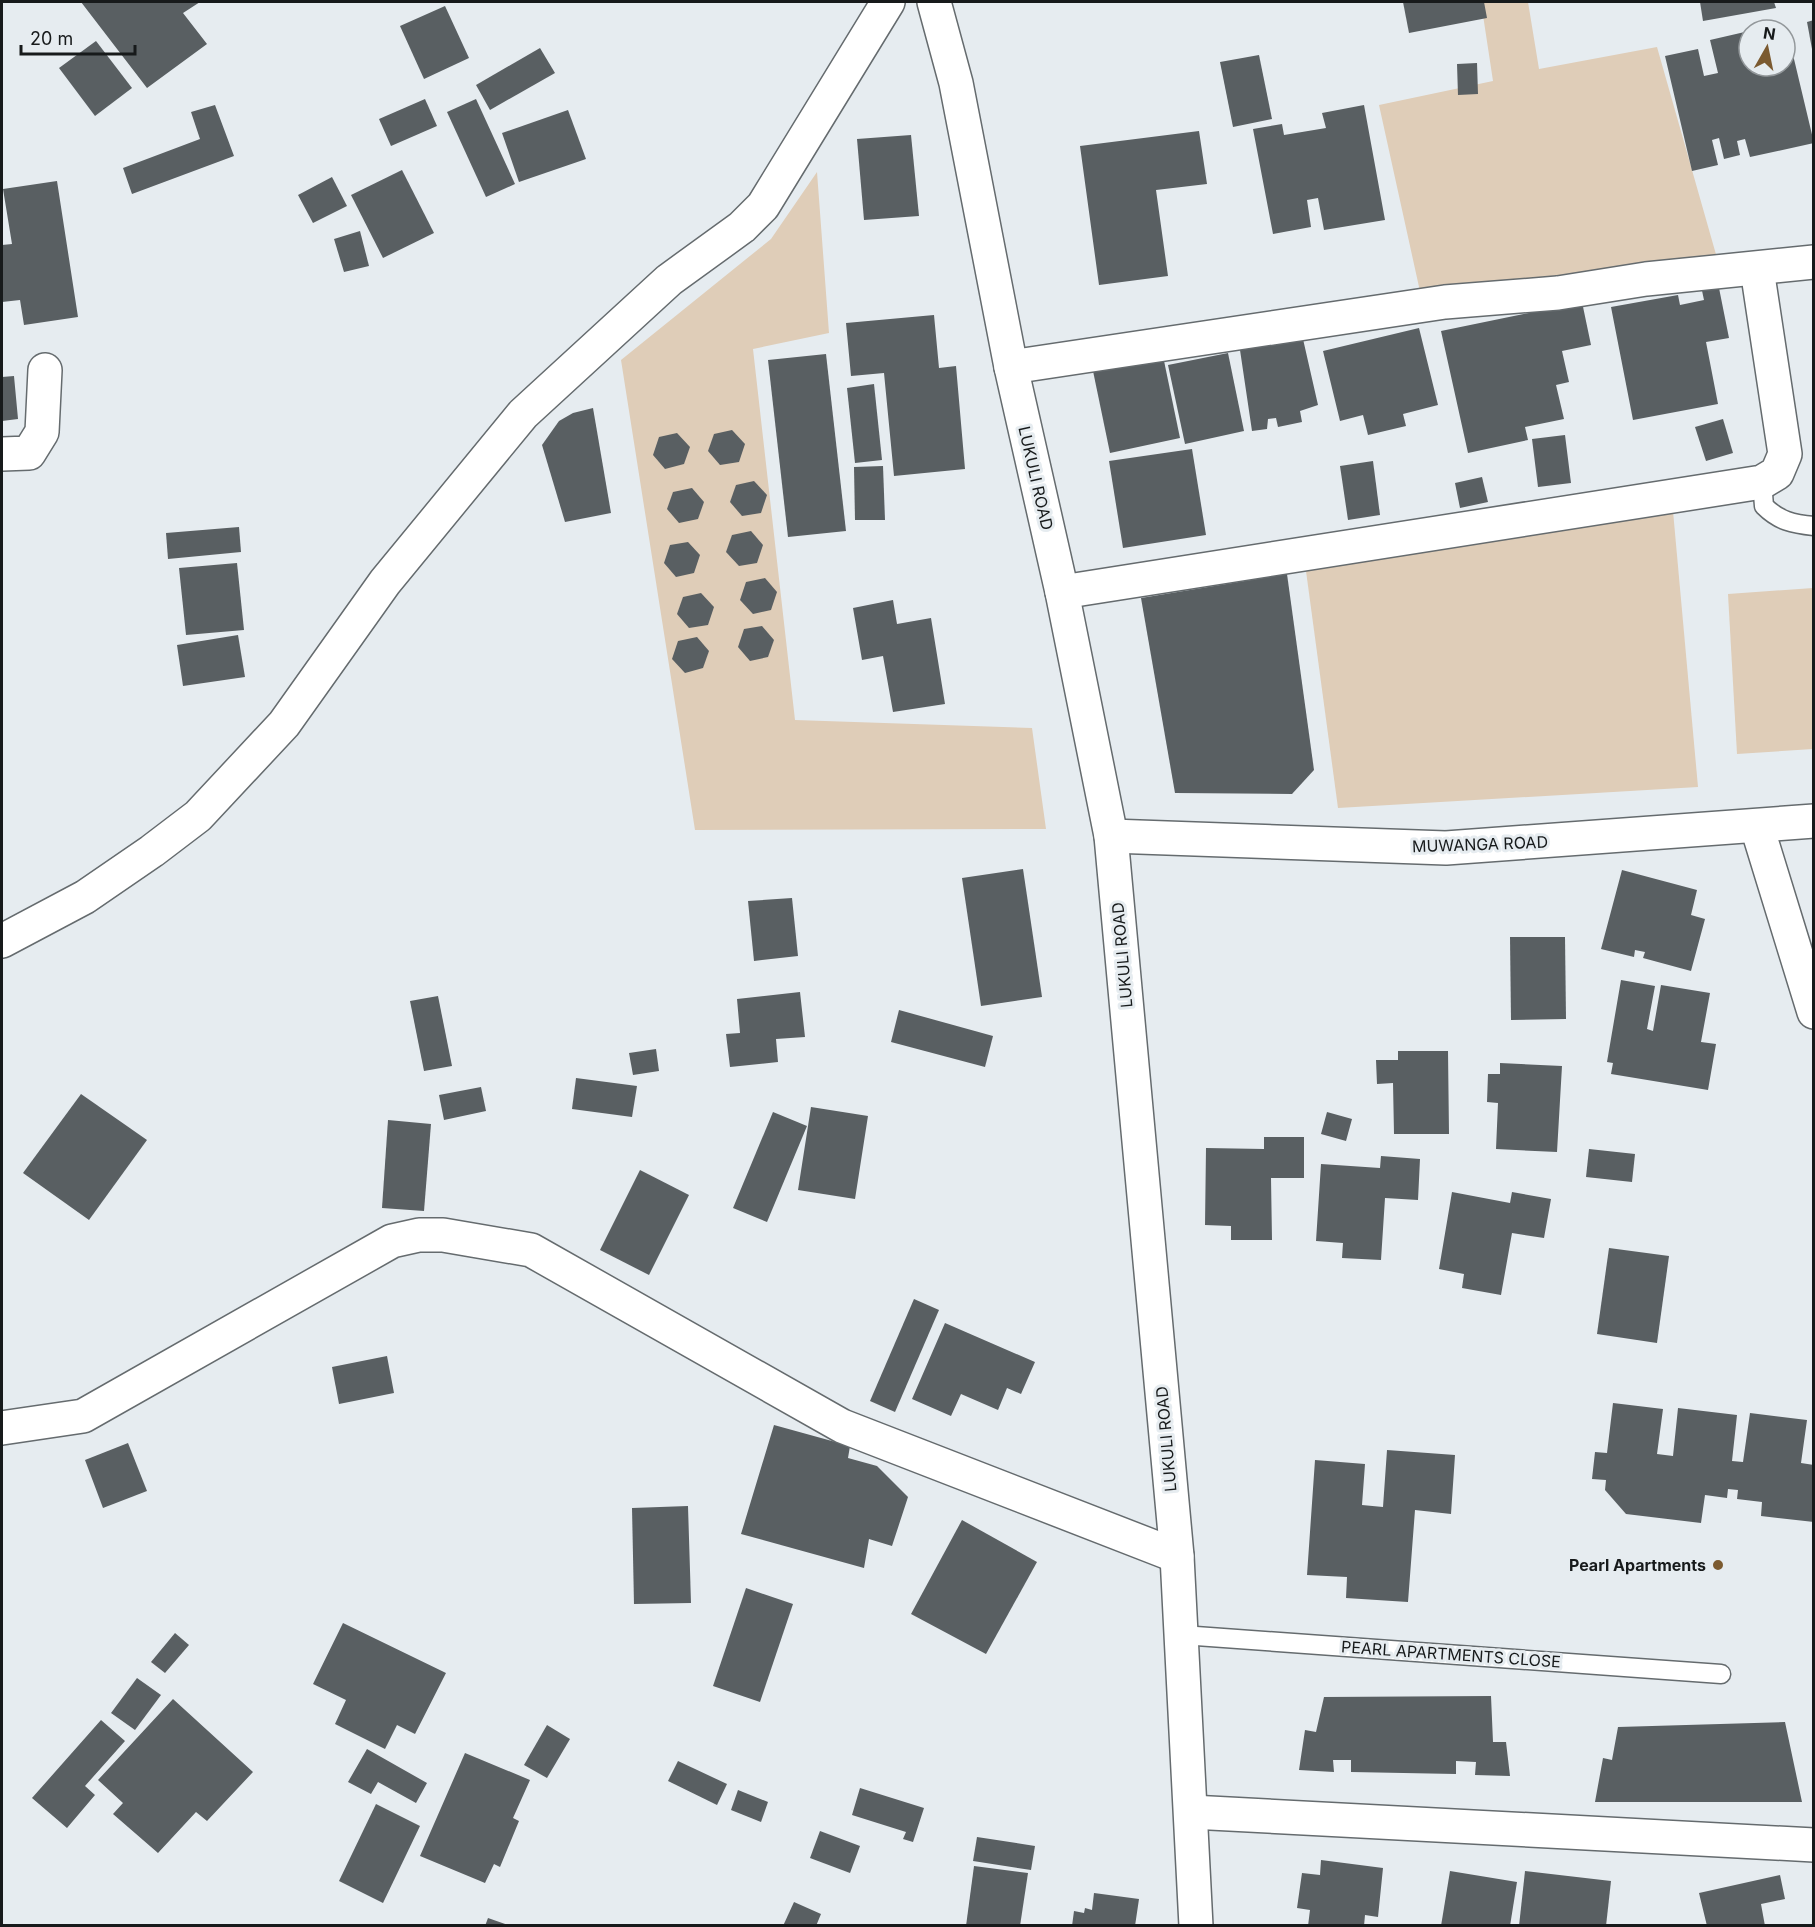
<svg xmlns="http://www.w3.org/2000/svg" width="1815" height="1927" font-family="Inter,sans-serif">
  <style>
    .green { fill: #dfcdb8 }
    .building { fill: #595f62 }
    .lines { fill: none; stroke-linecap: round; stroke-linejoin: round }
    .service-casing { stroke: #656b6e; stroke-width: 21 }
    .minor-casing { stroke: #656b6e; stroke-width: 36 }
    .tertiary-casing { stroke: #656b6e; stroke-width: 36 }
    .service { stroke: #fff; stroke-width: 18 }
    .minor { stroke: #fff; stroke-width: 33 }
    .tertiary { stroke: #fff; stroke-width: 33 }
    .poi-dot { fill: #7b5a30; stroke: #e6ecf0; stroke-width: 2 }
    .labels { text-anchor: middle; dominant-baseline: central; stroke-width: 6; stroke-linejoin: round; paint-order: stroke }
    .street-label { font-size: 16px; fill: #171a1b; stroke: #e6ecf0 }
    .poi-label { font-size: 16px; font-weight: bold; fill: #171a1b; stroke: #e6ecf0; text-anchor: end }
  </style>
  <rect width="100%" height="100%" fill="#e6ecf0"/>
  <g class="green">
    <polygon points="1481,2 1528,2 1539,69 1657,47 1721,272 1421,296 1379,105 1493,81"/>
    <polygon points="817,172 829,333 753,349 795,720 1032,728 1046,829 695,830 621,360 771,239"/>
    <polygon points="1673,511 1698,787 1338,808 1306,571"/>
    <polygon points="1813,588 1813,749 1737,754 1728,594"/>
  </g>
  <g class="building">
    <polygon points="81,2 200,2 183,13 207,44 147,88"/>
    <polygon points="1403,2 1484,2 1487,18 1409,33"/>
    <polygon points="1700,2 1774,2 1776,8 1703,21"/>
    <polygon points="445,6 469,58 424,79 400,26"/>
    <polygon points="1814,20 1814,49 1812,49 1807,22"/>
    <polygon points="1749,31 1749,66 1785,66 1785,39 1789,38 1814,143 1750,157 1745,139 1737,141 1740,155 1724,159 1719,138 1712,140 1718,165 1692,171 1665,56 1698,49 1704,76 1718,73 1710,40"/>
    <polygon points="96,41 132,88 95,116 59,68"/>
    <polygon points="540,48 555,73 490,110 476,85"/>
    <polygon points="1259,55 1272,119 1233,127 1220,62"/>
    <polygon points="1477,63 1478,94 1458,95 1457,64"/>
    <polygon points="425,99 437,126 391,146 379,119"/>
    <polygon points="476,99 515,184 486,197 447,112"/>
    <polygon points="215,105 234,156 132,194 123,168 200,139 191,112"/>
    <polygon points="1364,105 1385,220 1324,230 1318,198 1307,200 1311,227 1273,234 1253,129 1282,124 1284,135 1326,128 1322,113"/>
    <polygon points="568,110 586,159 519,182 502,133"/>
    <polygon points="1199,131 1207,184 1156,190 1168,276 1099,285 1080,146"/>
    <polygon points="911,135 919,216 864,220 857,139"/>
    <polygon points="402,170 434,233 383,258 351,195"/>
    <polygon points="332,177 347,206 313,223 298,195"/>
    <polygon points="57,181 78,317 24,325 20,300 2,302 2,245 12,244 3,189"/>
    <polygon points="360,231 369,266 344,272 334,239"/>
    <polygon points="1718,283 1729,338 1706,342 1718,404 1633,420 1611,307 1678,295 1680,305 1704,300 1701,286"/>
    <polygon points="1582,302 1591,345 1562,351 1569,382 1556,385 1564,419 1525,427 1528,440 1468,453 1441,331"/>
    <polygon points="934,315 939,368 956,366 965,469 894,476 884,373 851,376 846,323"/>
    <polygon points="1419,328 1438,405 1403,414 1406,426 1368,435 1363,415 1340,421 1323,351"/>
    <polygon points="1303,339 1318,405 1300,411 1302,422 1278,427 1276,418 1268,419 1267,429 1252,431 1240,350"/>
    <polygon points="1228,353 1244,431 1185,444 1168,365"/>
    <polygon points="826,354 846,531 788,537 768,360"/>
    <polygon points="1163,356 1180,438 1110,453 1093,371"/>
    <polygon points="14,376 18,419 2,421 2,377"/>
    <polygon points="874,384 882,460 855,463 847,388"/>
    <polygon points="593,408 611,513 565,522 542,445 559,421 573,413"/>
    <polygon points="1723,419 1733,453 1706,461 1695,427"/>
    <polygon points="732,430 745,444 739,462 720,465 708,451 714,434"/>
    <polygon points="677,433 690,447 684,464 665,469 653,455 659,437"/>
    <polygon points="1565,435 1571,483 1538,487 1532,439"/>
    <polygon points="1192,449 1206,535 1123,548 1109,461"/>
    <polygon points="1373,461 1380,515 1348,520 1340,466"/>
    <polygon points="883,466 885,520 855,520 854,467"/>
    <polygon points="1482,477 1488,502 1460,508 1455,483"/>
    <polygon points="754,481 767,495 761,513 742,516 730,502 736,485"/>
    <polygon points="692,488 704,502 698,519 679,523 667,509 673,492"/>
    <polygon points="239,527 241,552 168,559 166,533"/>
    <polygon points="751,531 763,545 757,563 739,566 726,552 732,535"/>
    <polygon points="688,542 700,555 694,573 676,577 664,563 670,545"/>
    <polygon points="237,563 244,630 186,635 179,568"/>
    <polygon points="1287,574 1314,770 1292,794 1175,793 1141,598"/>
    <polygon points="765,578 777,592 771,610 753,614 740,600 746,582"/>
    <polygon points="701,593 714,607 708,625 689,628 677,614 683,597"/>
    <polygon points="893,600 897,624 931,618 945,704 893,712 883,656 862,660 853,608"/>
    <polygon points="762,626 774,640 768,657 750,661 738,647 744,629"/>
    <polygon points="238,635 245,677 183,686 177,645"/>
    <polygon points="697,637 709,651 703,668 685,673 672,659 678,641"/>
    <polygon points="1023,869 1042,997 981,1006 962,878"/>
    <polygon points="1622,870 1697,890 1691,915 1705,919 1691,971 1643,958 1645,952 1635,950 1634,957 1601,949"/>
    <polygon points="792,898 798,956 754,961 748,901"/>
    <polygon points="1510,937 1565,937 1566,1019 1511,1020"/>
    <polygon points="1621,980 1655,986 1647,1029 1653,1031 1661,985 1710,993 1701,1042 1716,1044 1708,1090 1611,1074 1613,1063 1607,1062"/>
    <polygon points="800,992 805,1037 776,1039 778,1062 730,1067 726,1034 740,1033 737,999"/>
    <polygon points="438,996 452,1066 424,1071 410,1001"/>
    <polygon points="899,1010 993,1036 985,1067 891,1042"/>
    <polygon points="656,1049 659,1071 633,1075 629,1053"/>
    <polygon points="1398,1051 1448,1051 1449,1134 1394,1134 1393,1083 1377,1084 1376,1060 1398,1060"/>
    <polygon points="1500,1063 1562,1066 1557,1152 1496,1149 1498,1103 1487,1102 1488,1074 1500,1074"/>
    <polygon points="576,1078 637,1086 632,1117 572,1109"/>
    <polygon points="481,1087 486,1111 444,1120 439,1095"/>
    <polygon points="81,1094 147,1140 89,1220 23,1173"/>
    <polygon points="811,1107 868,1116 855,1199 798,1190"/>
    <polygon points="773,1112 807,1126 767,1222 733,1208"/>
    <polygon points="1327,1112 1352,1119 1346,1141 1321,1134"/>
    <polygon points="388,1120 431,1124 424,1211 382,1208"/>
    <polygon points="1264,1137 1304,1137 1304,1178 1271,1178 1272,1240 1231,1240 1231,1226 1205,1225 1206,1148 1264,1149"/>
    <polygon points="1589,1149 1635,1154 1632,1182 1586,1177"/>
    <polygon points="1381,1156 1420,1159 1418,1200 1385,1198 1381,1260 1342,1258 1343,1243 1316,1241 1321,1164 1380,1168"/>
    <polygon points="640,1170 689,1195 649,1275 600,1250"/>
    <polygon points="1452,1192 1510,1203 1512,1192 1551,1199 1544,1238 1512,1233 1501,1295 1462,1288 1464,1274 1439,1269"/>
    <polygon points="1609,1248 1669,1256 1657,1343 1597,1334"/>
    <polygon points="914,1299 939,1310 895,1412 870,1401"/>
    <polygon points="945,1323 1035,1362 1021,1394 1007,1388 998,1410 961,1394 951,1416 912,1399"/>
    <polygon points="387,1356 394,1393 339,1404 332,1367"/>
    <polygon points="1613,1403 1663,1409 1657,1454 1673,1456 1678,1408 1737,1415 1732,1461 1743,1462 1750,1413 1807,1420 1801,1463 1814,1465 1814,1522 1761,1516 1762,1502 1737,1499 1738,1490 1728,1489 1727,1498 1705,1495 1701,1523 1626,1514 1605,1490 1606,1480 1592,1479 1595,1452 1607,1453"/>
    <polygon points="774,1425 850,1446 848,1458 877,1466 908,1497 892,1546 869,1539 864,1568 741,1534"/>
    <polygon points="128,1443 147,1491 103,1508 85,1460"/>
    <polygon points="1387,1450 1455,1455 1451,1514 1415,1510 1408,1602 1346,1598 1347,1577 1307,1575 1315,1460 1365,1464 1362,1505 1383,1507"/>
    <polygon points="688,1506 691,1603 634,1604 632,1508"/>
    <polygon points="962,1520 1037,1562 986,1654 911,1614"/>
    <polygon points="746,1588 793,1604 760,1702 713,1686"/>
    <polygon points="343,1623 446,1673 415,1734 397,1725 385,1749 335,1724 346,1700 313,1684"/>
    <polygon points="175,1633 189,1645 165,1673 151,1662"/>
    <polygon points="137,1678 161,1695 135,1730 111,1713"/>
    <polygon points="1491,1696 1493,1742 1506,1742 1510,1776 1475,1775 1476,1762 1456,1761 1456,1774 1351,1772 1351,1760 1333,1760 1334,1772 1299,1770 1305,1730 1316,1732 1324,1697"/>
    <polygon points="173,1699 253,1772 207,1821 196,1812 158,1853 113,1814 123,1803 98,1780"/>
    <polygon points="101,1720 125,1741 85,1786 95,1795 67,1828 32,1798"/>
    <polygon points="1785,1722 1802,1802 1595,1802 1603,1758 1612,1760 1618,1727"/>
    <polygon points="547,1725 570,1739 547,1778 524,1765"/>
    <polygon points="367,1749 427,1783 416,1803 378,1782 371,1794 348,1782"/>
    <polygon points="465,1753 530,1780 513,1818 519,1821 500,1867 494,1864 485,1883 420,1856"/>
    <polygon points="678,1761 727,1784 717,1805 668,1781"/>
    <polygon points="860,1788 924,1808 913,1842 903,1839 906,1832 852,1815"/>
    <polygon points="738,1790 768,1802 761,1822 731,1810"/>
    <polygon points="376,1804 420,1826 383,1903 339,1881"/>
    <polygon points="820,1831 860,1846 850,1873 810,1858"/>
    <polygon points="977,1837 1035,1846 1031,1870 973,1861"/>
    <polygon points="1321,1860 1383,1868 1378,1917 1365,1915 1364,1926 1308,1926 1310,1910 1297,1908 1302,1873 1320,1875"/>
    <polygon points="974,1866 1028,1873 1020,1926 966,1926"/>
    <polygon points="1450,1871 1517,1882 1510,1926 1441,1926"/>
    <polygon points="1525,1871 1611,1881 1606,1926 1519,1926"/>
    <polygon points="1780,1875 1785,1899 1761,1904 1765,1926 1707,1926 1699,1893"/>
    <polygon points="1094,1893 1139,1899 1135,1926 1072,1926 1074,1911 1084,1913 1085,1908 1092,1910"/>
    <polygon points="794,1902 821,1914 816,1926 783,1926"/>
    <polygon points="488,1918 508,1925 508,1926 485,1926"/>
  </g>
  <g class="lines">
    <g class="service-casing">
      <g id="service">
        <path d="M1762,482L1764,506C1779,521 1793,524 1814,526"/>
        <polyline points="1182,1635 1721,1674"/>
      </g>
    </g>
    <g class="minor-casing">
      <g id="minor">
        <polyline points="1011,367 1445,302 1558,293 1646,279 1814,262"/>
        <polyline points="2,454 29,453 42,432 45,370"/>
        <polyline points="1062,592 1762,482 1777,473 1785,454 1757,269"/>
        <polyline points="1757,827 1814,1012"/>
        <polyline points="1111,836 1446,848 1814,821"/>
        <polyline points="2,941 85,897 152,851 198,816 284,724 385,582 523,414 669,280 742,227 763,206 888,2"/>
        <polyline points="2,1428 83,1416 392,1241 419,1235 443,1235 531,1250 842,1426 1177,1556"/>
        <polyline points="1191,1812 1814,1845"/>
      </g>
    </g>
    <g class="tertiary-casing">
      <polyline id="tertiary" points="934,2 956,83 1011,367 1062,592 1111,836 1177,1556 1196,1926"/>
    </g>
    <use href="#service" class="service"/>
    <use href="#minor" class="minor"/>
    <use href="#tertiary" class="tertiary"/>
  </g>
  <circle class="poi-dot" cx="1718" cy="1565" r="6"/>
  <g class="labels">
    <g class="street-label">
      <text transform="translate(1036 478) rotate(77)">LUKULI ROAD</text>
      <text transform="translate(1480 844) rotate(-2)">MUWANGA ROAD</text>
      <text transform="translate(1122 955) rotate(-95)">LUKULI ROAD</text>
      <text transform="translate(1166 1439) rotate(-95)">LUKULI ROAD</text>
      <text transform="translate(1451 1654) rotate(4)">PEARL APARTMENTS CLOSE</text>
    </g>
    <g class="poi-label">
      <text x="1706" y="1565">Pearl Apartments</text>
    </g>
  </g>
  <rect width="1815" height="1927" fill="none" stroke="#171a1b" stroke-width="6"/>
  <g transform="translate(1767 48) rotate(9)"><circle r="28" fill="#e6ecf0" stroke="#93989b" stroke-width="1.5"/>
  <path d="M0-4.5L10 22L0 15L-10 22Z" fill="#7b5a30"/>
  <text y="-9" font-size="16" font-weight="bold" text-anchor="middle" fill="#171a1b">N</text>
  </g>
  <path d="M21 45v9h114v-9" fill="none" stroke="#171a1b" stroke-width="3"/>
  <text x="30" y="45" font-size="18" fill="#171a1b" stroke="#e6ecf0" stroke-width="4.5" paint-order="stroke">20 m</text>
</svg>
